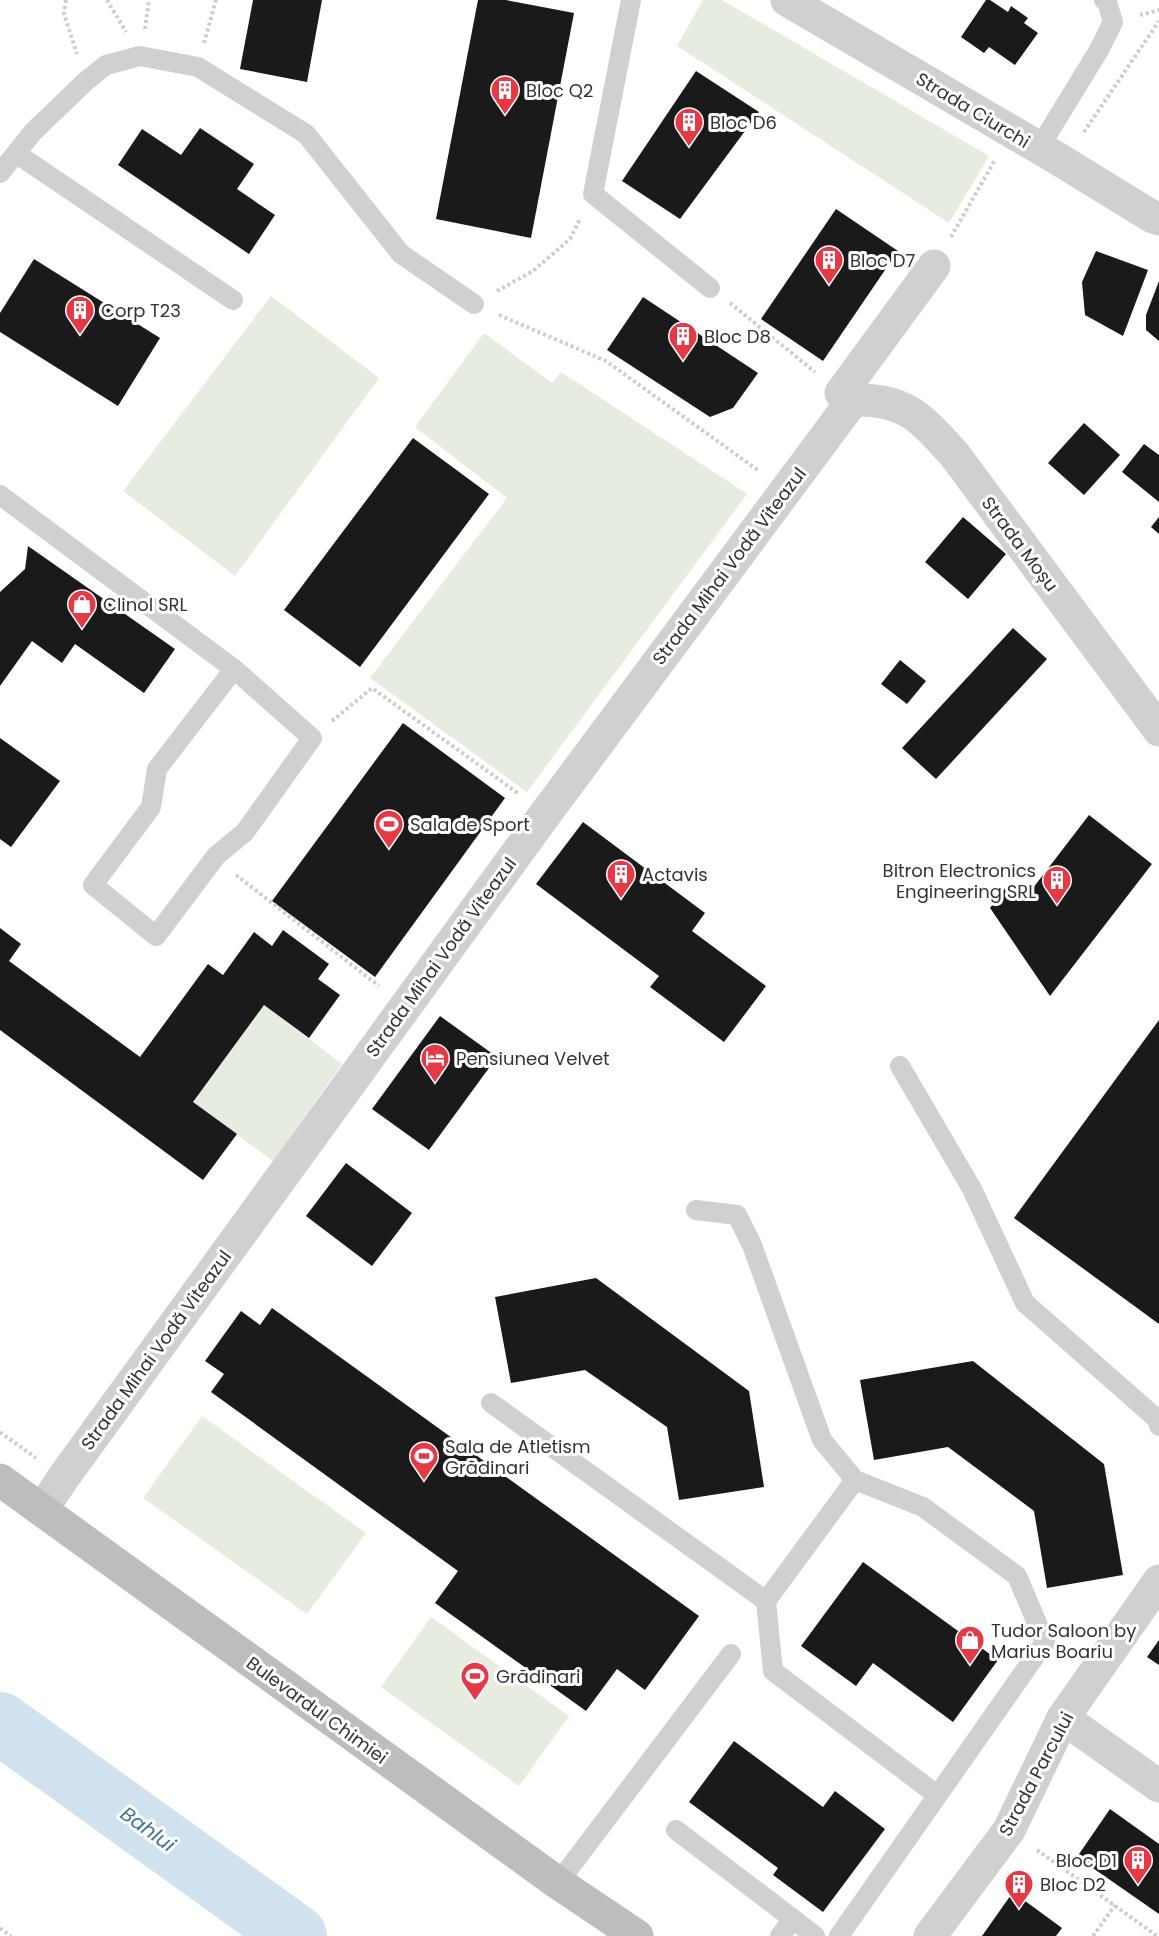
<svg xmlns="http://www.w3.org/2000/svg" width="1159" height="1936" font-family="Poppins,sans-serif">
  <style>
    .green { fill: #e6ecdf }
    .lines { fill: none; stroke-linecap: round; stroke-linejoin: round }
    .river { stroke: #cfe2ee; stroke-width: 62 }
    .building { fill: #1a1a1a }
    .path { stroke: #cdcdcd; stroke-width: 4; stroke-dasharray: 3 3; stroke-linecap: butt }
    .lane { stroke: #d0d0d0; stroke-width: 20 }
    .street { stroke: #d0d0d0; stroke-width: 33 }
    .secondary { stroke: #bdbdbd; stroke-width: 33 }
    .labels { text-anchor: middle; dominant-baseline: central; stroke-width: 6; stroke-linejoin: round; paint-order: stroke }
    .poi-label { font-size: 18px; fill: #333; stroke: #fff; text-anchor: start }
    .street-label { font-size: 18px; fill: #333; stroke: #fff }
    .water-label { font-size: 20px; font-style: italic; fill: #3f7597; stroke: #fff }
  </style>
  <rect width="100%" height="100%" fill="#fff"/>
  <g class="green">
    <polygon points="703,0 722,0 989,156 949,223 677,46"/>
    <polygon points="271,296 379,378 235,576 123,491"/>
    <polygon points="484,333 552,383 561,372 747,494 527,792 370,678 507,498 415,427"/>
    <polygon points="264,1005 342,1064 273,1161 193,1102"/>
    <polygon points="202,1416 366,1533 307,1614 143,1498"/>
    <polygon points="431,1617 569,1716 519,1786 381,1687"/>
  </g>
  <g class="lines">
    <polyline class="river" points="0,1723 296,1936"/>
  </g>
  <g class="building">
    <polygon points="253,0 322,0 307,82 240,69"/>
    <polygon points="478,0 506,0 574,13 531,238 436,219"/>
    <polygon points="986,0 990,0 1008,12 1011,6 1028,18 1024,23 1038,33 1015,65 989,47 984,53 961,37"/>
    <polygon points="696,71 759,112 680,219 622,181"/>
    <polygon points="200,128 254,164 237,189 275,215 249,254 118,165 142,129 181,155"/>
    <polygon points="836,209 898,251 823,361 761,319"/>
    <polygon points="1096,251 1148,270 1123,336 1085,315 1082,282"/>
    <polygon points="34,259 160,338 118,406 0,332 0,313"/>
    <polygon points="1159,281 1159,341 1146,330 1146,315"/>
    <polygon points="643,297 758,373 733,408 710,417 607,350"/>
    <polygon points="1084,423 1120,455 1084,495 1048,463"/>
    <polygon points="413,438 489,494 360,667 284,610"/>
    <polygon points="1144,444 1159,455 1159,502 1122,472"/>
    <polygon points="963,517 1006,554 968,599 925,562"/>
    <polygon points="1159,517 1159,534 1151,527"/>
    <polygon points="28,546 175,649 144,693 75,644 62,663 32,641 0,686 0,592 25,569"/>
    <polygon points="1013,628 1047,659 936,779 902,748"/>
    <polygon points="900,660 926,681 907,704 881,684"/>
    <polygon points="403,723 505,798 375,977 272,901"/>
    <polygon points="0,738 60,781 11,847 0,839"/>
    <polygon points="1089,815 1152,864 1050,996 990,908 1005,888 1023,901"/>
    <polygon points="583,822 705,913 692,931 766,986 724,1042 650,987 659,976 536,884"/>
    <polygon points="0,928 21,944 9,961 140,1057 208,964 223,975 254,932 272,946 283,930 329,964 318,979 340,995 309,1038 264,1005 193,1102 237,1134 203,1180 0,1030"/>
    <polygon points="440,1016 497,1057 429,1150 372,1109"/>
    <polygon points="1159,1020 1159,1324 1014,1218"/>
    <polygon points="346,1163 412,1213 372,1266 306,1216"/>
    <polygon points="596,1278 749,1391 764,1487 679,1500 667,1427 585,1370 511,1383 495,1297"/>
    <polygon points="272,1308 699,1616 645,1690 617,1669 586,1711 435,1603 458,1571 211,1392 224,1374 205,1361 241,1311 260,1325"/>
    <polygon points="973,1361 1104,1464 1123,1575 1047,1588 1034,1511 948,1447 874,1460 860,1380"/>
    <polygon points="863,1562 998,1660 953,1722 873,1663 856,1686 801,1646"/>
    <polygon points="1159,1640 1159,1665 1147,1657"/>
    <polygon points="734,1741 823,1807 835,1791 885,1829 823,1912 773,1875 778,1868 689,1802"/>
    <polygon points="1110,1809 1159,1844 1159,1914 1077,1857"/>
    <polygon points="1013,1892 1062,1928 1056,1936 982,1936"/>
  </g>
  <g class="lines">
    <g class="path">
      <polyline points="66,0 64,14 77,54"/>
      <polyline points="107,0 126,32"/>
      <polyline points="1140,15 1159,10"/>
      <polyline points="145,29 149,0"/>
      <polyline points="204,43 216,0"/>
      <polyline points="1084,132 1159,21"/>
      <polyline points="951,237 995,160"/>
      <polyline points="497,291 533,271 570,239 580,219"/>
      <polyline points="730,303 815,372"/>
      <polyline points="499,315 606,361 759,471"/>
      <polyline points="332,721 372,688 519,794"/>
      <polyline points="236,875 379,986"/>
      <polyline points="0,1432 36,1458"/>
      <polyline points="1037,1850 1157,1936"/>
      <polyline points="0,1928 11,1936"/>
      <polyline points="1093,1936 1115,1905"/>
    </g>
    <g class="lane">
      <polyline points="631,0 593,194 710,288"/>
      <polyline points="1039,148 1099,50 1113,22 1107,2 1104,0"/>
      <polyline points="17,154 233,300"/>
      <polyline points="0,173 33,132 86,81 106,65 140,56 198,67 306,134 401,254 474,304"/>
      <polyline points="0,495 234,669 312,738 245,832 216,856 156,936 93,885 151,807 157,769 234,669"/>
      <polyline points="900,1066 972,1189 1025,1303 1157,1419 1159,1426"/>
      <polyline points="696,1210 737,1215 752,1245 822,1440 855,1480 923,1507 1017,1576 1045,1642 839,1936"/>
      <polyline points="491,1403 766,1601 855,1480"/>
      <polyline points="766,1601 773,1671 937,1795"/>
      <polyline points="676,1830 793,1919"/>
      <polyline points="558,1883 731,1654"/>
      <polyline points="780,1936 793,1919 815,1936"/>
    </g>
    <g class="street">
      <polyline points="787,0 1055,157 1151,216 1159,219"/>
      <path d="M853,400C905,398 921,418 954,454L1159,730"/>
      <polyline points="42,1510 63,1478 549,809 853,400 841,393 934,266"/>
      <polyline points="1063,1718 1159,1786"/>
      <polyline points="930,1936 1009,1830 1063,1718 1159,1581"/>
    </g>
    <polyline class="secondary" points="0,1480 558,1883 637,1936"/>
  </g>
  <defs>
    <g id="building-pin" transform="scale(1.5)"><path d="M0 17L-7.5 6A9.5 9.5 0 1 1 7.5 6Z" fill="#e63946" stroke="#fff"/><path d="M-4-6H4V6H1V3H-1V6H-4ZM-2.5-4.3h1.7v1.8h-1.7ZM.8-4.3h1.7v1.8H.8ZM-2.5-1h1.7V.8h-1.7ZM.8-1h1.7V.8H.8Z" fill="#fff"/></g>
    <g id="shop-pin" transform="scale(1.5)"><path d="M0 17L-7.5 6A9.5 9.5 0 1 1 7.5 6Z" fill="#e63946" stroke="#fff"/><path d="M-5-2.5h2.3a2.7 3.5 0 0 1 5.4 0H5L5.5 6h-11ZM-1.5-2.5h3a1.5 2.3 0 0 0-3 0Z" fill="#fff"/></g>
    <g id="stadium-pin" transform="scale(1.5)"><path d="M0 17L-7.5 6A9.5 9.5 0 1 1 7.5 6Z" fill="#e63946" stroke="#fff"/><path d="M0-5a6.5 5 0 1 0 0 10a6.5 5 0 1 0 0-10ZM-3.5-1.8h7v3.6h-7Z" fill="#fff"/></g>
    <g id="hotel-pin" transform="scale(1.5)"><path d="M0 17L-7.5 6A9.5 9.5 0 1 1 7.5 6Z" fill="#e63946" stroke="#fff"/><path d="M-6-4.5h1.5V1H6V5H4.5V3h-9V5H-6ZM-4 0a1.8 1.8 0 1 1 3.6 0ZM.5 0V-2.5h3Q6-2.5 6 0Z" fill="#fff"/></g>
  </defs>
  <g fill-rule="evenodd">
    <use href="#building-pin" x="505" y="90"/>
    <use href="#building-pin" x="689" y="122"/>
    <use href="#building-pin" x="829" y="260"/>
    <use href="#building-pin" x="80" y="310"/>
    <use href="#building-pin" x="683" y="336"/>
    <use href="#shop-pin" x="82" y="604"/>
    <use href="#stadium-pin" x="389" y="824"/>
    <use href="#building-pin" x="621" y="874"/>
    <use href="#building-pin" x="1057" y="880"/>
    <use href="#hotel-pin" x="435" y="1058"/>
    <use href="#stadium-pin" x="424" y="1456"/>
    <use href="#shop-pin" x="970" y="1640"/>
    <use href="#stadium-pin" x="475" y="1676"/>
    <use href="#building-pin" x="1138" y="1860"/>
    <use href="#building-pin" x="1019" y="1884"/>
  </g>
  <g class="labels">
    <g class="poi-label">
      <text x="526" y="90">Bloc Q2</text>
      <text x="710" y="122">Bloc D6</text>
      <text x="850" y="260">Bloc D7</text>
      <text x="101" y="310">Corp T23</text>
      <text x="704" y="336">Bloc D8</text>
      <text x="103" y="604">Clinol SRL</text>
      <text x="410" y="824">Sala de Sport</text>
      <text x="1036" y="870" text-anchor="end">Bitron Electronics<tspan x="1036" dy="21">Engineering SRL</tspan></text>
      <text x="642" y="874">Actavis</text>
      <text x="456" y="1058">Pensiunea Velvet</text>
      <text x="445" y="1446">Sala de Atletism<tspan x="445" dy="21">Grădinari</tspan></text>
      <text x="991" y="1630">Tudor Saloon by<tspan x="991" dy="21">Marius Boariu</tspan></text>
      <text x="496" y="1676">Grădinari</text>
      <text x="1117" y="1860" text-anchor="end">Bloc D1</text>
      <text x="1040" y="1884">Bloc D2</text>
    </g>
    <g class="street-label">
      <text transform="translate(973 110) rotate(31)">Strada Ciurchi</text>
      <text transform="translate(1020 544) rotate(53)">Strada Moșu</text>
      <text transform="translate(729 566) rotate(-53)">Strada Mihai Vodă Viteazul</text>
      <text transform="translate(441 957) rotate(-54)">Strada Mihai Vodă Viteazul</text>
      <text transform="translate(156 1350) rotate(-54)">Strada Mihai Vodă Viteazul</text>
      <text transform="translate(317 1710) rotate(36)">Bulevardul Chimiei</text>
      <text transform="translate(1036 1774) rotate(-62)">Strada Parcului</text>
    </g>
    <g class="water-label">
      <text transform="translate(148 1829) rotate(36)">Bahlui</text>
    </g>
  </g>
</svg>
